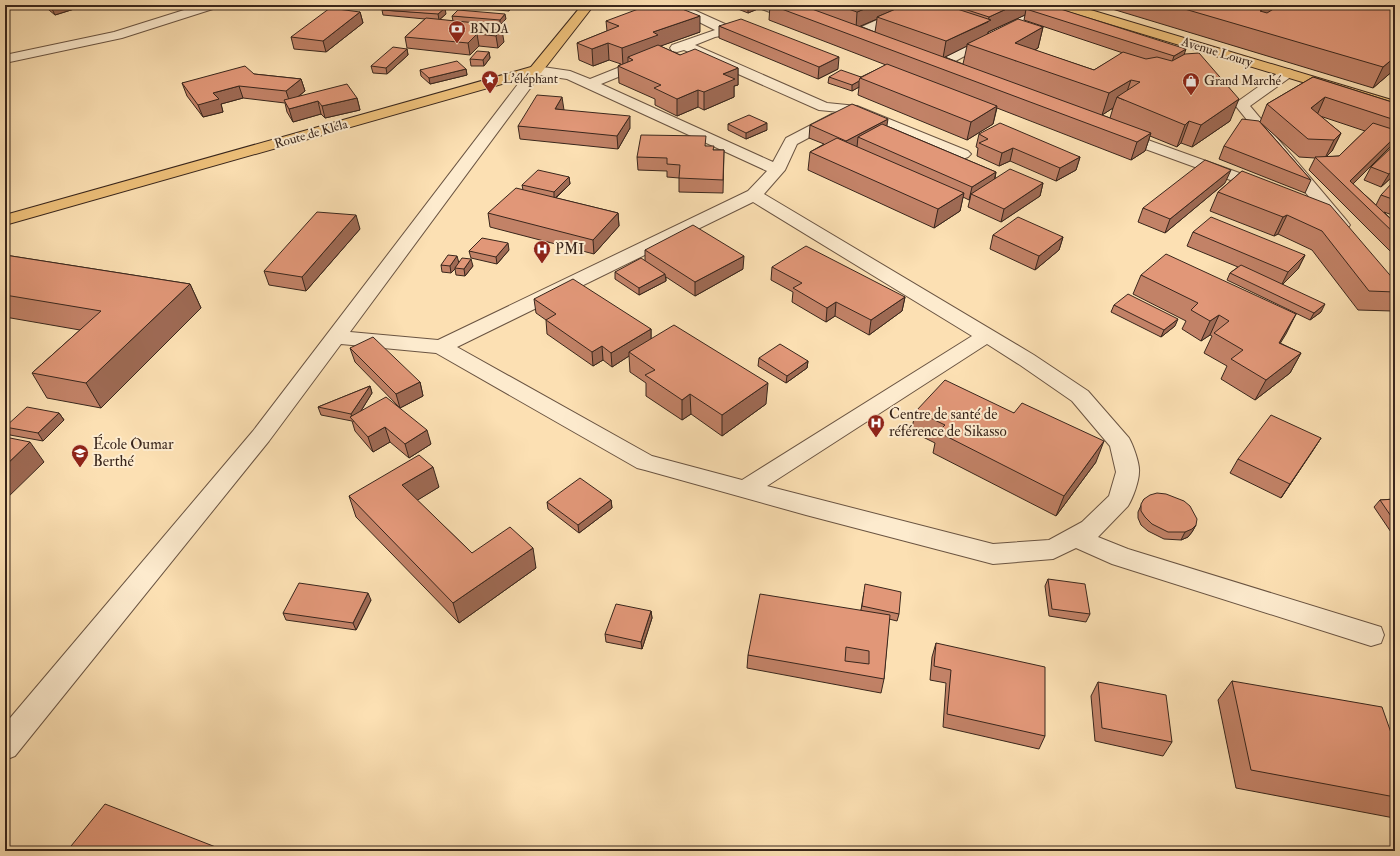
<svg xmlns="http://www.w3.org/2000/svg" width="1400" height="856" font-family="'IM FELL Double Pica',serif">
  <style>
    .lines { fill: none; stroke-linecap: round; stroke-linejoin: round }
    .minor-casing { stroke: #6a5442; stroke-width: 2 }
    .major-casing { stroke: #39261c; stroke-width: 2 }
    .minor { fill: #fdebce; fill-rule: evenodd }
    .major { fill: #eec07a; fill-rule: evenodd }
    .wall { fill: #c28267; stroke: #39261c; fill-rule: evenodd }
    .shaded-wall { fill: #9e6a54; stroke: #39261c }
    .building { fill: #e19778; stroke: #39261c; fill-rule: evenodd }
    .labels { text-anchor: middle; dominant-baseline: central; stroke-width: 4; stroke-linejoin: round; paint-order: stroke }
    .far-poi-label { font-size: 13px; fill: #39261c; stroke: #fdebce; text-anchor: start }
    .far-street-label { font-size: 13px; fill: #39261c; stroke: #fdebce }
    .poi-label { font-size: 15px; fill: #39261c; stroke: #fdebce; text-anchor: start }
  </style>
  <rect width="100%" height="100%" fill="#fce0b3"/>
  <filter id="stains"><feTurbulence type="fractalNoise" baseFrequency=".005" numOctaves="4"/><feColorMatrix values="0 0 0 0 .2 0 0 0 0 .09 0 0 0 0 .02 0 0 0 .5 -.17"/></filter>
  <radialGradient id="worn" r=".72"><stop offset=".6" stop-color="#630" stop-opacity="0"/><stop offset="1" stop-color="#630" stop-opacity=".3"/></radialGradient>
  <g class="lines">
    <g class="minor-casing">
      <g id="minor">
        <polygon points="200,5 218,5 216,8 122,38 5,63 5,55 114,32"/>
        <polygon points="757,5 774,5 802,15 804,18 802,21 794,21 759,8"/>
        <polygon points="910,5 926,5 924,8 856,40 846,40 845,37 846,34"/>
        <polygon points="1040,5 1055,5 1053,8 939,70 929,70 927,67 929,64"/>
        <polygon points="685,6 725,24 728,32 726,35 715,37 695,45 827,103 857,106 968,151 971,154 968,157 963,159 958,157 850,113 819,110 684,50 677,52 672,51 670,48 672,45 715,30 681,13 679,10 681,7"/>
        <path d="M645,57L650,58L652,61L650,64L601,84L773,162L786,138L832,114L837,113L842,114L844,117L842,120L797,144L785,170L764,194L1034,355L1088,391L1129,438C1133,445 1140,464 1139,472C1139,481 1133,498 1128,506L1098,537L1128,549L1381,627L1384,635L1381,643L1371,646L1112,564L1076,548L1053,559L993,564L806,515L645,470L637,468L436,353L341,344L269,441L15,756L5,760V724L253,431L531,67L536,66L570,71L590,79ZM540,75L567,79L767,171L748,191L438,340L350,332ZM753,202L972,336L742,480L652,456L457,347ZM987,344L1020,365L1072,401L1110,446L1116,472L1109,496L1082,522L1049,540L993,544L767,486Z"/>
        <polygon points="1287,69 1292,70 1294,73 1292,76 1250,106 1347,221 1350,225 1347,229 1341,230 1335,229 1235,105 1237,102 1282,70"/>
        <polygon points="1120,130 1270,184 1272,187 1270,190 1264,192 1258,190 1115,138 1112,135 1115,132"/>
      </g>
    </g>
    <g class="major-casing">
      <g id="major">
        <polygon points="582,5 594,5 541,73 5,225 5,215 531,67"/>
        <polygon points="1055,5 1074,5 1395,101 1395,110 1057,8"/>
      </g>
    </g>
    <use href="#minor" class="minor"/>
    <use href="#major" class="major"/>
  </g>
  <g class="wall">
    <polygon points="43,5 87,5 55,15"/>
    <polygon points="334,5 383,5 380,8"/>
    <polygon points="439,5 520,5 519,6 514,6 509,11"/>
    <polygon points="728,5 760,5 760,8 748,13"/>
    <path d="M770,5H1048L1184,55L1230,121L1192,147L1181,143L1177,147L1150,136L1145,151L1131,160L997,108L993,124L967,140L858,95L859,87L852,91L828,83L829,77H861L886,65L769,20ZM1025,15L1024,20L1123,53L1094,70L1034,50L1038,48L1043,27L988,34V32ZM877,19L875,32L860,26ZM967,46L963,64L945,57ZM1113,108L1110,118L1102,115Z"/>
    <polygon points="1099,5 1395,5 1395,69 1373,88"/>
    <polygon points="382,10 446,14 439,20 453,21 452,16 506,19 500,25 486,24 487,28 504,42 498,48 479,46 470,55 407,48 405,37 425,19 383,15"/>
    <polygon points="360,12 363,23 326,52 294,49 291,37"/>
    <polygon points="606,21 700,32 660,46 680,55 738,68 738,85 734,86 734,97 704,110 698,107 677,116 655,105 655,99 619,83 618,66 621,64 609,60 593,66 579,60 577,43 607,31"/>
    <polygon points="719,26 838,69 818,79 719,38"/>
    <polygon points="407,49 408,55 387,74 373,73 371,66"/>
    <polygon points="489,52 490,58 484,66 471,66 470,59"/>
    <polygon points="466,69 467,75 430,84 421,76 420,70"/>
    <polygon points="254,74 301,79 305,91 299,96 357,98 360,110 325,118 321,114 293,122 287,112 285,103 243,98 221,104 223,112 203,117 187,96 182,83"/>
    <path d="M1313,77L1395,103V142L1353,184L1376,205L1381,195L1395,184V216L1384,212L1395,223V256L1309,170L1315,158L1299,157L1261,123L1311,180L1305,193L1219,159L1224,146L1260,122L1267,104ZM1320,116L1365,131L1339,156L1326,157L1332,151L1341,133Z"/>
    <polygon points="728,124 767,130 746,139 728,130"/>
    <polygon points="810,125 887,126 996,172 995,179 1043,183 1040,196 1001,222 968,207 970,199 969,200 963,197 960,211 934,228 808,170 810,152 824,144 809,138"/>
    <polygon points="518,126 630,128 618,149 520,139"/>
    <polygon points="979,134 1080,157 1076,170 1056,181 1010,161 999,166 977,156 978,148 976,147"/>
    <polygon points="1395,144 1395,178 1392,177 1381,187 1364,180 1371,167"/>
    <polygon points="706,146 714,150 724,150 723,193 679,192 679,178 667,177 667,171 638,170 637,157"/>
    <polygon points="1242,171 1395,281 1395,306 1392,311 1358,310 1312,250 1278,234 1274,236 1210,211 1218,192"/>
    <polygon points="569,177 570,184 556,198 618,213 619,226 594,254 490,227 488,213 523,190 522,185"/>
    <polygon points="1225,183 1165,233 1138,222 1143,208"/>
    <polygon points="360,229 306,291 269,285 264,271"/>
    <polygon points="1193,232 1305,255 1298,269 1282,284 1321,312 1310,320 1227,280 1230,273 1238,267 1187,246"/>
    <polygon points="993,235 1063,237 1059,250 1035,270 990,249"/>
    <polygon points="509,250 497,264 471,258 469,251"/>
    <polygon points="645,250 743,269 695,296 666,277 666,281 639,295 615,279 615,272 645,261"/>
    <polygon points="5,255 190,284 201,308 101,408 47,398 32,373 80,330 5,317"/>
    <polygon points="459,262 473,266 465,276 456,275 455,269 451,273 442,272 441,265"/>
    <polygon points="772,267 905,297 902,311 869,335 835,316 826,322 792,302 793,292 771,280"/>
    <polygon points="1141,275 1296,314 1280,343 1301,353 1290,373 1255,400 1221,379 1227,366 1204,353 1212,336 1210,335 1201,341 1182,329 1186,321 1133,294"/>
    <polygon points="534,299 651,329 651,339 766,404 722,436 691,414 682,420 646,396 646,383 630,372 629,356 612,367 603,360 593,366 547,334 546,320 536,313"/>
    <polygon points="1114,305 1175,326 1161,337 1111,312"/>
    <polygon points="350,348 420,382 423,396 400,408 355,362"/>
    <polygon points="759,358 808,361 807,368 786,383 758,366"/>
    <polygon points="370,386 372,393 361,411 431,444 409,458 390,442 373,452 355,431 352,421 321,415 318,407"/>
    <polygon points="916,411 1014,413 1096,462 1056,516 933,453 935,443 911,431"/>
    <polygon points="59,413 64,420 43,441 10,435 5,427"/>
    <polygon points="1321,438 1281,498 1230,473 1238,459"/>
    <polygon points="439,487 417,500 472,553 536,568 459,623 356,517 349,496"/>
    <polygon points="1144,499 1196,525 1192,532 1188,537 1181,540 1164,539 1148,531 1141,525 1138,518 1138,512"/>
    <polygon points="1395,499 1395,538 1374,507 1380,500"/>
    <polygon points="611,500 612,508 579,533 548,509 547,502"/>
    <polygon points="1048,579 1090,614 1086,622 1049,616 1045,586"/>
    <polygon points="864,592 899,614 897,621 889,619 884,679 881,693 747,668 748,655 861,610"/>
    <polygon points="371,600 356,630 286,620 283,613"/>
    <polygon points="651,611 652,618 642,649 606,642 605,634"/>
    <polygon points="936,643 1045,736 1039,749 943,727 946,683 930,680 932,657"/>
    <polygon points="1232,681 1395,744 1395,817 1394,818 1236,788 1218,700"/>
    <polygon points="1098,682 1172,742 1163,756 1095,741 1091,696"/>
  </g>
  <g class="shaded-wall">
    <polygon points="50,5 87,5 55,15"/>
    <polygon points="379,5 383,5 380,8"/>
    <polygon points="508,5 514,5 509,11"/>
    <polygon points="748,5 760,5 760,8 748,13"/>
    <polygon points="874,5 906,5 877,17 877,19 856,28 857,12"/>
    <polygon points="1015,5 1035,5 1026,9 1025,15 988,32 987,36 967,44 967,46 943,58 946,41 988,22 989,17"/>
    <polygon points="1270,5 1293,5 1255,29 1260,11"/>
    <polygon points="445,8 446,14 439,20 438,14"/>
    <polygon points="360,12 363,23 326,52 323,41"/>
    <polygon points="505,14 506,19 500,25 500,20"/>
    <polygon points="700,16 700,32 658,47 633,60 628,57 628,63 623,65 622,48 653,32"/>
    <polygon points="486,24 488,35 482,28"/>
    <polygon points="1043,27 1038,48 1015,61 1015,43"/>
    <polygon points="502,30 504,42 498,48 496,36"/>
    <polygon points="477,34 479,46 470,55 468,43"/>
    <polygon points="608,43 609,60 593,66 592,49"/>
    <polygon points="407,49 408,55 387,74 386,68"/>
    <polygon points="1186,49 1182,61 1170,68 1174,56"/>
    <polygon points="489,52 490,58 484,66 483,60"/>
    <polygon points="839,57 838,69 818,79 819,67"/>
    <polygon points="1395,57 1395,69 1373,88 1383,67"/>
    <polygon points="738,68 738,85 734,86 734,97 704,110 704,92 723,74"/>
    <polygon points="466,69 467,75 430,84 429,78"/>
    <polygon points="301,79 305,91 290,103 286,91"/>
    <polygon points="1131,80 1124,100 1117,97 1113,108 1102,115 1109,93"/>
    <polygon points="859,81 859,87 852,91 852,85"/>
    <polygon points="239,86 243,98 221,104 223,112 203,117 198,105 213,93"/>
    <polygon points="698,90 698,107 677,116 677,99"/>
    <polygon points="562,97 564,110 555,109"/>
    <polygon points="1325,97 1317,115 1311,108"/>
    <polygon points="357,98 360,110 325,118 322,106"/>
    <polygon points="1239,99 1230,121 1192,147 1201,125"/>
    <polygon points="318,101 321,114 293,122 289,109"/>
    <polygon points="997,106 993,124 967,140 971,122"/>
    <polygon points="630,116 630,128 618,149 617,136"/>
    <polygon points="888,119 886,131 858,137 857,147 845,154 846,141"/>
    <polygon points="1395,120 1395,131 1386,138"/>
    <polygon points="1189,121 1181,143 1177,147 1185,125"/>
    <polygon points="767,123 767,130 746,139 746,133"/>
    <polygon points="1151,133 1145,151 1131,160 1137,142"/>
    <polygon points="1341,133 1332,151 1325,158 1334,140"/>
    <polygon points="1395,137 1395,141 1393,144 1348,189 1350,181"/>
    <polygon points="1013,148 1010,161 999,166 1002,153"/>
    <polygon points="1080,157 1076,170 1056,181 1060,168"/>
    <polygon points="1395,168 1395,171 1392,177 1381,187 1389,174"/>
    <polygon points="1231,170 1225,183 1165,233 1170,219"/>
    <polygon points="996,172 993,185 971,194 970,199 969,200 972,187"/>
    <polygon points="569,177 570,184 554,199 554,192"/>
    <polygon points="1043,183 1040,196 1001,222 1004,209"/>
    <polygon points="964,193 960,211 934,228 938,209"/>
    <polygon points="618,213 619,226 594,254 593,240"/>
    <polygon points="356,215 360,229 306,291 302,277"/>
    <polygon points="1287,215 1278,234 1274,236 1283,217"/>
    <polygon points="1063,237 1059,250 1035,270 1039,256"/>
    <polygon points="508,243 509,250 497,264 496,257"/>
    <polygon points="1305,255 1298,269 1281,286 1288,272"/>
    <polygon points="457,256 459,263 455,268 455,269 451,273 450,266"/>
    <polygon points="744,256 743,269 695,296 695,282"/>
    <polygon points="471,259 473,266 465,276 464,269"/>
    <polygon points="665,274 666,281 639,295 639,288"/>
    <polygon points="190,284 201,308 101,408 86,383"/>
    <polygon points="905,297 902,311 869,335 871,320"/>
    <polygon points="836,302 835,316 826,322 827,308"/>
    <polygon points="1325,304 1321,312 1310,320 1314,313"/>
    <polygon points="1296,314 1286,334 1268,363 1279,343"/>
    <polygon points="1219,315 1210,335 1201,341 1210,321"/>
    <polygon points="1178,319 1175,326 1161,337 1164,330"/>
    <polygon points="651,329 651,343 629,352 629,356 612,367 611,353"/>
    <polygon points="602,346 603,360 593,366 592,352"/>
    <polygon points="1301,353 1290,373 1255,400 1266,380"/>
    <polygon points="808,361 807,368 786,383 787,376"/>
    <polygon points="420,382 423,396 400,408 396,394"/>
    <polygon points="768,383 766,404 722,436 722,415"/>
    <polygon points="370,386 372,393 354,422 351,414"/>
    <polygon points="690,394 691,414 682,420 682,400"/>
    <polygon points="59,413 64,420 43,441 38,433"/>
    <polygon points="385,427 390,442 373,452 368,437"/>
    <polygon points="427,430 431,444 409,458 405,444"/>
    <polygon points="1321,438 1312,452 1281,498 1290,484"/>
    <polygon points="1104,441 1096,462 1056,516 1064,496"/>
    <polygon points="30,442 44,462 5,500 5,466"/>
    <polygon points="433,467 439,487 408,506 402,485"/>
    <polygon points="611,500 612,508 579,533 578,525"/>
    <polygon points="1196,525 1192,532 1188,537 1181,540 1185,532"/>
    <polygon points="533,548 536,568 459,623 453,603"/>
    <polygon points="368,593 371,600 356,630 353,623"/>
    <polygon points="651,611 652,618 642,649 641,642"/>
  </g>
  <g class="building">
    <polygon points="387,5 410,5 445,8 438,14 382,10"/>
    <polygon points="649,5 672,5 700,16 653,32 658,35 622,48 608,43 592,49 577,43 619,26 606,21"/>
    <polygon points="771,5 801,5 1151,133 1137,142"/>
    <polygon points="837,5 874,5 857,12"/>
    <polygon points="905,5 945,5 991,20 946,41 877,17"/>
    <polygon points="952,5 1015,5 989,17"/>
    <polygon points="1034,5 1048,5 1186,49 1174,56 1026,9"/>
    <polygon points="1171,5 1270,5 1260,11 1267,13 1280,5 1395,5 1395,57 1383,67"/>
    <polygon points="330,8 360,12 323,41 291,37"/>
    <polygon points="458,10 505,14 500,20 452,16"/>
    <polygon points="426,18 486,24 482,28 502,30 496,36 477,34 468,43 405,37"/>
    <polygon points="741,19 839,57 819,67 719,26"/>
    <polygon points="1018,19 1043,27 1015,43 1094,70 1123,52 1146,59 1157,57 1172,61 1185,54 1199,53 1239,99 1201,125 1189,121 1185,125 1117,97 1140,82 1131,80 1109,93 967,44"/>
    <polygon points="658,45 680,55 695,49 738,68 723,74 735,79 704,92 698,90 677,99 654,88 661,85 618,66 633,60 628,57"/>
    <polygon points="393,47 407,49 386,68 371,66"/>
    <polygon points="477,51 489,52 483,60 470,59"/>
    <polygon points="457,61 466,69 429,78 420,70"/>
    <polygon points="887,64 997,106 971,122 860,78"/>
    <polygon points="245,66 254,74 301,79 286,91 239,86 213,93 219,99 198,105 182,83"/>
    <polygon points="841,70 861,77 860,78 859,81 852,85 829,77"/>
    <polygon points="1313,77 1395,103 1395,120 1325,97 1311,108 1341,133 1334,140 1308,139 1267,104"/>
    <polygon points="347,84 357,98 322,106 318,101 289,109 284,100"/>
    <polygon points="537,95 562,97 555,109 630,116 617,136 518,126"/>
    <polygon points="852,104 888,119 846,141 810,125"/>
    <polygon points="749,115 767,123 746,133 728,124"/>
    <polygon points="1242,119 1259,121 1311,180 1224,146"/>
    <polygon points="1000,123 1080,157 1060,168 1013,148 1002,153 979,143 988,139 979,134"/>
    <polygon points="1373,123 1395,130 1395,137 1350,181 1395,223 1395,234 1315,157 1339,156"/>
    <polygon points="882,124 996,172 972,187 858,137"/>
    <polygon points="641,135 706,136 705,146 714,146 713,150 724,150 723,180 679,178 680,165 667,164 667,158 637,157"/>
    <polygon points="837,138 964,193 938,209 810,152"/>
    <polygon points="1395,144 1395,168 1389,174 1371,167"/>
    <polygon points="1205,160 1231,170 1170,219 1143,208"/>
    <polygon points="1010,169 1043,183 1004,209 971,194"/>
    <polygon points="538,170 569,177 554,192 522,185"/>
    <polygon points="1242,171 1330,205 1395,281 1395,292 1369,291 1322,231 1287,215 1283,217 1218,192"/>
    <polygon points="1392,183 1395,184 1395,200 1381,195"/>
    <polygon points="516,188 618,213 593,240 488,213"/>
    <polygon points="317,212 356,215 302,277 264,271"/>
    <polygon points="1018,217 1063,237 1039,256 993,235"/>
    <polygon points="1211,217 1305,255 1288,272 1193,232"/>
    <polygon points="693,225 744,256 695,282 645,250"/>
    <polygon points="482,238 508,243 496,257 469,251"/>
    <polygon points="806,246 905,297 871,320 836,302 827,308 793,288 802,283 772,267"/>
    <polygon points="1166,254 1296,314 1279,343 1301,353 1266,380 1231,359 1243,350 1214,333 1229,321 1219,315 1210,321 1191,310 1198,303 1141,275"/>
    <polygon points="5,255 190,284 86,383 32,373 101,311 5,295"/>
    <polygon points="448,255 457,256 450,266 441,265"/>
    <polygon points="462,258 471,259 464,269 455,268"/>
    <polygon points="641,258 665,274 639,288 615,272"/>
    <polygon points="1241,265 1325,304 1314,313 1230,273"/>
    <polygon points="573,279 651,329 611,353 602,346 592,352 546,320 556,314 534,299"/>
    <polygon points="1128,294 1178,319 1164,330 1114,305"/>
    <polygon points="674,325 768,383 722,415 690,394 682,400 645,375 655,370 629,352"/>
    <polygon points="373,337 420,382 396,394 350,348"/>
    <polygon points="780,344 808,361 787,376 759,358"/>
    <polygon points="945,380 1014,413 1022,403 1104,441 1064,496 938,432 945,425 916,411"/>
    <polygon points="370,386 351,414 318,407"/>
    <polygon points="386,397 427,430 405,444 385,427 368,437 350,417"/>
    <polygon points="27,407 59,413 38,433 5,427"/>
    <polygon points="1271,415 1321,438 1290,484 1238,459"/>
    <polygon points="5,437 30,442 5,466"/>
    <polygon points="419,455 433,467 402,485 472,553 510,527 533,548 453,603 349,496"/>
    <polygon points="580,478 611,500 578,525 547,502"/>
    <polygon points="1157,493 1166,494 1184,501 1190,506 1197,519 1196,525 1192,529 1185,532 1168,532 1152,524 1145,517 1141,511 1141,504 1144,499 1150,495"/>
    <polygon points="1395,499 1395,522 1380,500"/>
    <polygon points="1048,579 1085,584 1090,614 1052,609"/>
    <polygon points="299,583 368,593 353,623 283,613"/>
    <polygon points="865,584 901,592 899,614 862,606"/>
    <path d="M760,594L890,615L884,679L748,655ZM846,647L869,651V664L845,661Z"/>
    <polygon points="616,604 651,611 641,642 605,634"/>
    <polygon points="936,643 1045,667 1045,736 947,714 951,670 934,666"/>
    <polygon points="1232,681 1382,707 1395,744 1395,797 1251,770"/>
    <polygon points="1098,682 1166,695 1172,742 1102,728"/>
    <polygon points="105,804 226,851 67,851"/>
  </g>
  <defs>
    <g id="bank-pin" transform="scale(0.9)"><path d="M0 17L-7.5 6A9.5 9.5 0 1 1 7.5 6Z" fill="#8f2418" stroke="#fdebce"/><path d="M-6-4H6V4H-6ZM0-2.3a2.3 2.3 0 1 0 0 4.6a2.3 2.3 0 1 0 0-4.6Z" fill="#fff"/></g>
    <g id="sight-pin" transform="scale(0.9)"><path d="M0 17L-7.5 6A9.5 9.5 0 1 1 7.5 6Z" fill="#8f2418" stroke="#fdebce"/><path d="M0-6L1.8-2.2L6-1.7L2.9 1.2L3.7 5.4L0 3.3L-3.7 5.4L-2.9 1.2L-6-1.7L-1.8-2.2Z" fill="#fff"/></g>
    <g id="shop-pin" transform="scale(0.9)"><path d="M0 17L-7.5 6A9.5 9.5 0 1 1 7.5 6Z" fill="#8f2418" stroke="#fdebce"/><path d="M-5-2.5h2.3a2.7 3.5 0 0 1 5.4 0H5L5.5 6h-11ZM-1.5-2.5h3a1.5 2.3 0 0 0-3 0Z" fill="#fff"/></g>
    <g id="hospital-pin" transform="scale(0.9)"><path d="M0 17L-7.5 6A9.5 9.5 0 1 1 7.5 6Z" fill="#8f2418" stroke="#fdebce"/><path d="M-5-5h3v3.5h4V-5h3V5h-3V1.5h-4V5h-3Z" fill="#fff"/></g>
    <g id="school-pin" transform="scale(0.9)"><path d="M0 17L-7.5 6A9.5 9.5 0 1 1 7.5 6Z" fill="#8f2418" stroke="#fdebce"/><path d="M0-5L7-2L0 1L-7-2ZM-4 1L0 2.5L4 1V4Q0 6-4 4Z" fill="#fff"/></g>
  </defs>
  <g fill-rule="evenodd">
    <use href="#bank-pin" x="457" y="29"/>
    <use href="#sight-pin" x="490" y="79"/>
    <use href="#shop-pin" x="1191" y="81"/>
    <use href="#hospital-pin" x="542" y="249"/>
    <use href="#hospital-pin" x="876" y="423"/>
    <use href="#school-pin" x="80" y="453"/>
  </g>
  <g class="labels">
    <g class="far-poi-label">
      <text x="470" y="29">BNDA</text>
      <text x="503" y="79">L'éléphant</text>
      <text x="1204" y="81">Grand Marché</text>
    </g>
    <g class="far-street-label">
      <text transform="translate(1217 52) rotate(17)">Avenue Loury</text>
      <text transform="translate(311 134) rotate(-16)">Route de Kléla</text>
    </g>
    <g class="poi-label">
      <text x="555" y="249">PMI</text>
      <text x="889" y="414">Centre de santé de<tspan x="889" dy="17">référence de Sikasso</tspan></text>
      <text x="93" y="444">École Oumar<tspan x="93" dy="17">Berthé</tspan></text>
    </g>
  </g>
  <rect width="1400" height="856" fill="none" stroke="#fce0b3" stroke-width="20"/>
  <rect x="6" y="6" width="1388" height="844" fill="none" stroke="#39261c" stroke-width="2"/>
  <rect x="10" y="10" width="1380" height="836" fill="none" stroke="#39261c"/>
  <rect width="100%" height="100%" filter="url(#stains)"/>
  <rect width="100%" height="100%" fill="url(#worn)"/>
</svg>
